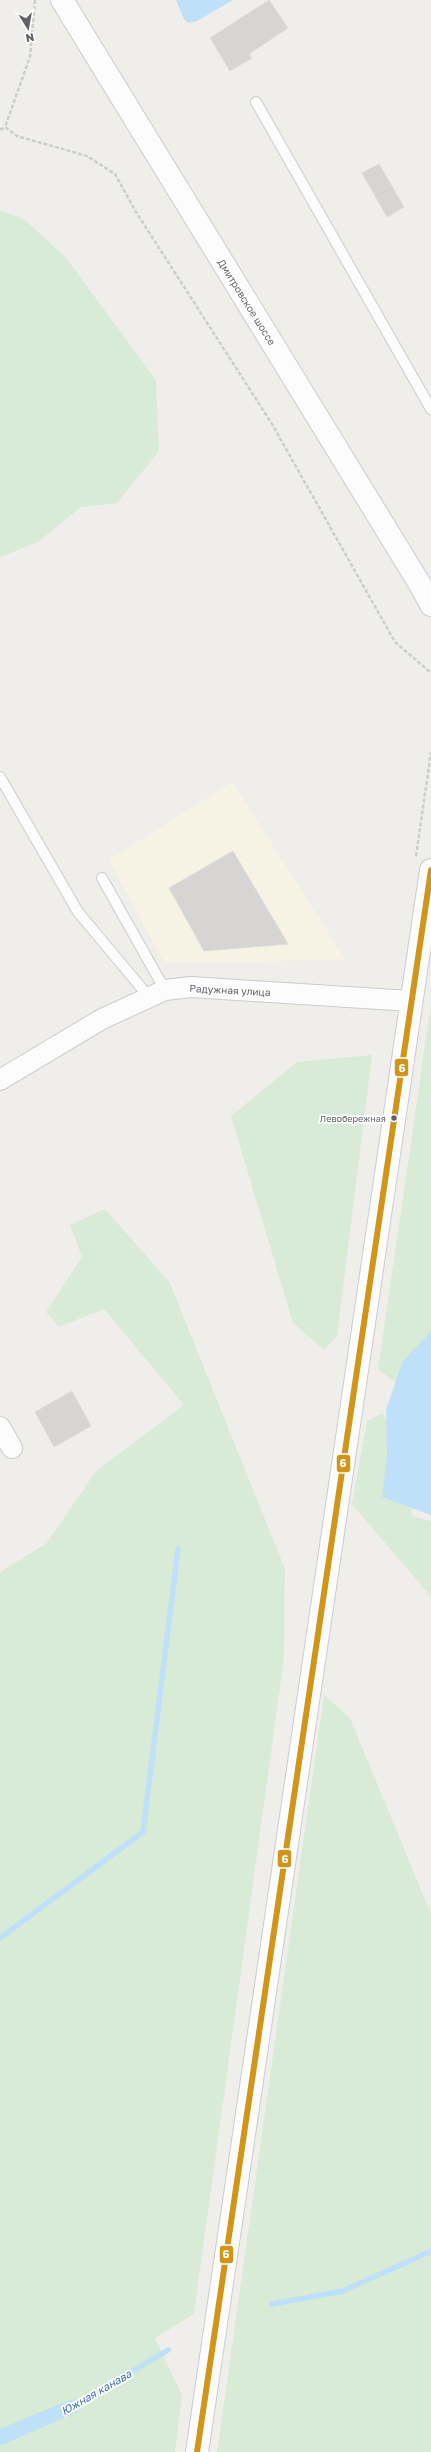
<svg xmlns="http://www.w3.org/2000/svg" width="431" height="2452" font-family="'Golos Text',sans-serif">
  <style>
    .commercial { fill: #f7f3e4 }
    .green { fill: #d8ebd6 }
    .water { fill: #bfe0f9 }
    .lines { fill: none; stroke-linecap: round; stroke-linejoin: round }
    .stream { stroke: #bfe0f9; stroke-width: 5.5 }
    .building { fill: #d6d5d3; stroke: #deddd9 }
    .service-casing { stroke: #cbcccc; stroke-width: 12 }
    .minor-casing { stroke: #cbcccc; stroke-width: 22 }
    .tertiary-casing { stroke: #cbcccc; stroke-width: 24 }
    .path { stroke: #cacfcc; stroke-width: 2.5; stroke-dasharray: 4 2; stroke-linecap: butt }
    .service { stroke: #fdfcfc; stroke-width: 10 }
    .minor { stroke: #fdfcfc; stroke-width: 20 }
    .tertiary { stroke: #fdfcfc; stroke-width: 22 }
    .bus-1-casing { stroke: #fff; stroke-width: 9 }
    .bus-1 { stroke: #d1951a; stroke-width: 6 }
    .bus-dot { fill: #5f6368; stroke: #fff; stroke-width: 1.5 }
    .labels { text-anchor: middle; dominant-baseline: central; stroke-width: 3.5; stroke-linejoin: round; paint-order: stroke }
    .bus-label { font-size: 9px; fill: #5f6368; stroke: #fff; text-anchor: end }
    .street-label { font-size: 10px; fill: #5f6368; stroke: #fff }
    .water-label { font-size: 11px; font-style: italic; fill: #4174aa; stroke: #fff }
    .line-badge { stroke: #fff; stroke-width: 1.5 }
    .badge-label { font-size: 11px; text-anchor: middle; font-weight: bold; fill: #fff }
  </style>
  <rect width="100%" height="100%" fill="#efeeea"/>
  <polygon class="commercial" points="232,782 346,960 164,962 109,860"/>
  <g class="green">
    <polygon points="0,210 25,220 66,258 156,380 159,451 117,503 81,507 38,542 0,557"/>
    <polygon points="431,1005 431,1344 400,1386 378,1369"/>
    <polygon points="372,1055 337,1336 324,1350 293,1323 231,1116 297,1062"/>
    <polygon points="105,1209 170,1283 285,1569 284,1658 194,2314 155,2338 182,2395 175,2452 0,2452 0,1572 47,1543 96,1471 184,1405 104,1309 59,1327 46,1312 82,1257 70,1225"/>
    <polygon points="382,1413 405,1450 412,1516 431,1521 431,1599 428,1593 352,1504 367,1421"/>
    <polygon points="324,1695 350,1718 431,1914 431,2452 217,2452"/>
  </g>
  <g class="water">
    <polygon points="176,0 233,0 197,21 188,23 184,19"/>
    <polygon points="431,1331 431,1515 382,1497 387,1453 386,1410 402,1363"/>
    <polygon points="78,2398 77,2412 0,2446 0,2429 67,2401"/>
  </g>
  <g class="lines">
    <g class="stream">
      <polyline points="0,1938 143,1832 178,1549"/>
      <polyline points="272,2304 343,2291 431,2251"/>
      <polyline points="70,2408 168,2350"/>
    </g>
  </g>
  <g class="building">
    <polygon points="269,0 288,28 249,54 252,58 230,71 210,38"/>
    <polygon points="379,164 404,207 387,217 362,173"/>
    <polygon points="233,851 288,944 204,951 169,888"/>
    <polygon points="72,1391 91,1426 54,1447 35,1412"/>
  </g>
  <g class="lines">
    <g class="service-casing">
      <g id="service">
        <polyline points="256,102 431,409"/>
        <polyline points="0,777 78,912 149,997"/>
        <polyline points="102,878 165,990"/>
      </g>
    </g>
    <g class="minor-casing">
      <g id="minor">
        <polyline points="0,1080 102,1019 165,990 191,987 410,1001"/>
        <polyline points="0,1427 12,1448"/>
      </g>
    </g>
    <g class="tertiary-casing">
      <g id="tertiary">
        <polyline points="62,0 421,586 431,605"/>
        <polyline points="197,2452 431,870"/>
      </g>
    </g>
    <g class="path">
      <polyline points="35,0 30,57 5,127 17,136 87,156 115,174 136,212 272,424 395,642 431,673"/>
      <polyline points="0,130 5,127"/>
      <polyline points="416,856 431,752"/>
    </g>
    <use href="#service" class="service"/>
    <use href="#minor" class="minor"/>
    <use href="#tertiary" class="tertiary"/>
    <g class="bus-1-casing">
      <polyline id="bus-1" points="197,2452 431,870"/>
    </g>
    <use href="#bus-1" class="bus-1"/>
  </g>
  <circle class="bus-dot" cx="394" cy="1118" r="3.5"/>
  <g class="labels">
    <g class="bus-label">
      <text x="386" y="1118">Левобережная</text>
    </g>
    <g class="street-label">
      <text transform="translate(247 302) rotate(58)">Дмитровское шоссе</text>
      <text transform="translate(230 990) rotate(3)">Радужная улица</text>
    </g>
    <g class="water-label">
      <text transform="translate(96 2392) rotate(-30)">Южная канава</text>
    </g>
  </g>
  <g class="line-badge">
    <rect x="394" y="1058" width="15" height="19" rx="4" fill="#d1951a"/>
    <rect x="336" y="1454" width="15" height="19" rx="4" fill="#d1951a"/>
    <rect x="277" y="1849" width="15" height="19" rx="4" fill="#d1951a"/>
    <rect x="219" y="2245" width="15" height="19" rx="4" fill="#d1951a"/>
  </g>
  <g class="badge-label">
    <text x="402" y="1072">6</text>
    <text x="343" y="1467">6</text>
    <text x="285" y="1863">6</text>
    <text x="226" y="2258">6</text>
  </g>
  <g transform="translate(28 28) rotate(169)" stroke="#ffffff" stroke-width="3" paint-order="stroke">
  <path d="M0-3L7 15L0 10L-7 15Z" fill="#5f6368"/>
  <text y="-6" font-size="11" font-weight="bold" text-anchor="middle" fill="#5f6368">N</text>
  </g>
</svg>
